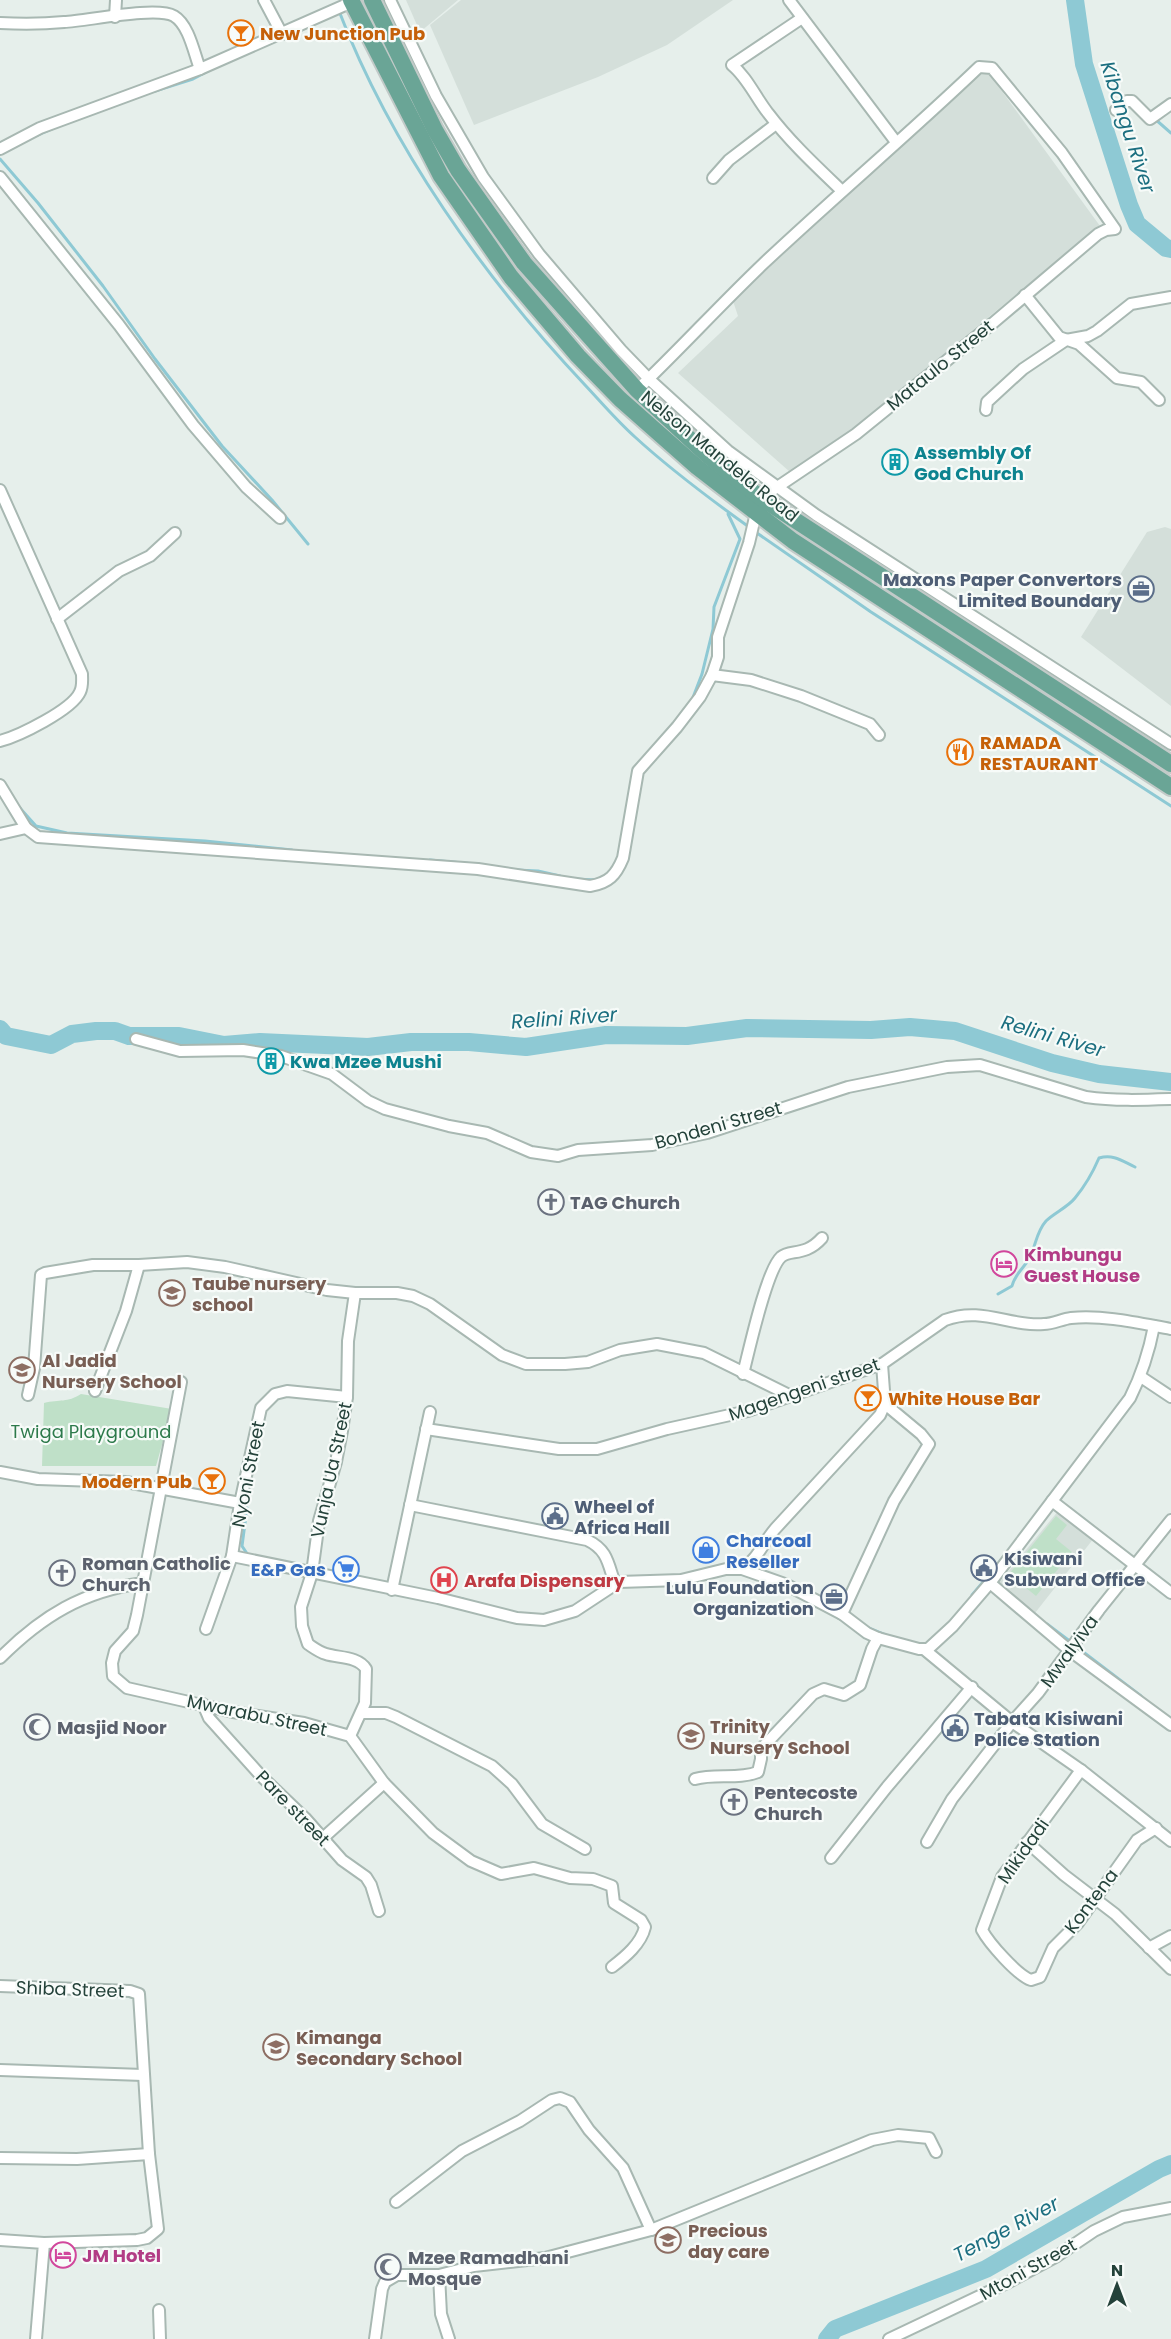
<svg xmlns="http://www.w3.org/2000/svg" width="1171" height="2339" font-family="Poppins,sans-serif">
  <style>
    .built { fill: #d4dfda }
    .green { fill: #bfe0c8 }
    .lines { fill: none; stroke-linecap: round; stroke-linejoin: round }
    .stream { stroke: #8ec9d4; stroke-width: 3 }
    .river { stroke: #8ec9d4; stroke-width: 18 }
    .street-casing { stroke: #a8b8b2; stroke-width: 14 }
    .primary-casing { stroke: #c2cac8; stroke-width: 20 }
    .street { stroke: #fff; stroke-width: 10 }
    .primary { stroke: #6aa596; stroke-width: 16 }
    .labels { text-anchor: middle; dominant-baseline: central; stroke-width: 4.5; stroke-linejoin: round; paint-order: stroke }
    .food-label { font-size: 18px; font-weight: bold; fill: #c56008; stroke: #f7fbf9; text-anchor: start }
    .street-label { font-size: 18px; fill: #24423a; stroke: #f7fbf9 }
    .culture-label { font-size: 18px; font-weight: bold; fill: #0d838f; stroke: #f7fbf9; text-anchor: start }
    .service-label { font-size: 18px; font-weight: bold; fill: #4e5e75; stroke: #f7fbf9; text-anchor: start }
    .worship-label { font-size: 18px; font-weight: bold; fill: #5b616d; stroke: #f7fbf9; text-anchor: start }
    .hotel-label { font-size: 18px; font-weight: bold; fill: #b23c85; stroke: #f7fbf9; text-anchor: start }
    .education-label { font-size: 18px; font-weight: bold; fill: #785e54; stroke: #f7fbf9; text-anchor: start }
    .park-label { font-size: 18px; fill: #2d7a4b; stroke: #f7fbf9 }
    .shop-label { font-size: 18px; font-weight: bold; fill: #366cbe; stroke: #f7fbf9; text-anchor: start }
    .health-label { font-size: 18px; font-weight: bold; fill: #be3a42; stroke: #f7fbf9; text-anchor: start }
    .water-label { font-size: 20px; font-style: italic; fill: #1c6f80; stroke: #f7fbf9 }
  </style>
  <rect width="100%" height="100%" fill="#e6efeb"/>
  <g class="built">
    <polygon points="406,0 458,0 420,32"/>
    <polygon points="461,0 733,0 667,45 598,77 474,125 430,25"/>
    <polygon points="985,68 1100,226 841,438 790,472 678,373 738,316 733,301"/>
    <polygon points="1165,527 1171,529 1171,706 1081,637 1147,532"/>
    <polygon points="1059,1510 1094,1538 1035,1613 998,1584"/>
  </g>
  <g class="green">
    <path d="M81,1394L172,1409L156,1466H42L44,1403C60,1399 67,1403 81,1394Z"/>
    <polygon points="1056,1516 1067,1525 1056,1539 1072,1552 1036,1596 1009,1574"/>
  </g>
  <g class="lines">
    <g class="stream">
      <path d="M339,11C391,147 485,279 585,385C601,402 617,421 635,437C671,470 710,499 749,527"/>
      <polyline points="155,91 193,79 216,67"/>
      <polyline points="1155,119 1171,133"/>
      <polyline points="35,136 56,127"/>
      <polyline points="0,159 38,203 103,286 155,359 222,446 272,500 308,544"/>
      <polyline points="754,531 871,612 1171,806"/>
      <polyline points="692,700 702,674 713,629 714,607 740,539 728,514"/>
      <polyline points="19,807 36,826 67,833 205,841 292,850"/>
      <polyline points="430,860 474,864"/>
      <polyline points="516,870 538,871 560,876"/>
      <polyline points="575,879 596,880"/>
      <polyline points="0,1040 6,1036"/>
      <path d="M998,1294L1012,1286C1015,1274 1023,1269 1029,1259C1036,1246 1036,1232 1046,1221C1054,1213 1068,1207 1075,1198C1085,1186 1093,1172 1099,1158C1114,1154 1122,1161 1135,1167"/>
      <polyline points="247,1508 242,1546 248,1555"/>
      <polyline points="440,1594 463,1599"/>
      <polyline points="972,1595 995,1568"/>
      <polyline points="1047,1624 1071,1642"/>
      <polyline points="866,1627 888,1636"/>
      <polyline points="1078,1648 1141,1696"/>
    </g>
    <g class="river">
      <polyline points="1075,0 1084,64 1129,205 1137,224 1166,248 1171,249"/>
      <polyline points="0,1029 6,1036 51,1045 72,1034 96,1031 115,1031 129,1036 179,1036 224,1045 260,1042 368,1047 411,1042 469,1042 526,1047 606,1035 687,1036 747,1028 871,1030 910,1027 955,1031 1052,1063 1099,1074 1171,1082"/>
      <polyline points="827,2339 835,2329 986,2269 1159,2169 1171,2164"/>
    </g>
    <g class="street-casing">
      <g id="street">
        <polyline points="264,0 282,34"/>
        <polyline points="390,0 436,96 483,177 539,254 621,350 650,380 728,451 816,515 1171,744"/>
        <polyline points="789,0 896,142"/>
        <polyline points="115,17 116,0"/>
        <path d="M802,18L732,65C747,77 756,98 768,113C790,142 816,166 842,191"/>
        <path d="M0,23C21,24 43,24 64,22C87,21 156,6 174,16C189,25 194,53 200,69"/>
        <polyline points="1116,110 1127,101 1132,101 1150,119 1171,104"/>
        <polyline points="0,149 40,128 200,69 352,2"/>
        <polyline points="0,177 119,325 193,425 246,487 280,518"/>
        <polyline points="713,178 729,160 776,124"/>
        <polyline points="1025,295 1059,337 1079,344 1117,378 1141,382 1159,400"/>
        <path d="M637,390C680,349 720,305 763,264C834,197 909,134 979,67L992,68L1062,153L1115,229L1106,230L1098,234L993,323L856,434L761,498"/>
        <polyline points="986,410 987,402 1023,369 1066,340 1088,336 1097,331 1131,304 1171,297"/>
        <path d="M0,490L82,674C82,680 83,686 80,692C72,710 19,736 0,741"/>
        <polyline points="57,619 119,571 150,556 175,533"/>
        <polyline points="712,675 751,680 801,696 870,724 879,735"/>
        <path d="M0,785L26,828L38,837L478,869L590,886C609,883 616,875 623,858L638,771L677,727L700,697L712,675L718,657V637L749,543L756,513"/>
        <polyline points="0,834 26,828"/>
        <path d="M136,1039L180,1051L243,1050L281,1056L332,1074L368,1101L385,1109L449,1126L487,1133L531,1152L558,1156L578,1150L652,1145L707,1133L848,1087L947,1067L980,1065L1086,1097C1115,1101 1142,1100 1171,1099"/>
        <path d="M743,1374C749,1351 766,1271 781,1257C790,1249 805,1257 822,1238"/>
        <polyline points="1141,1377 1171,1397"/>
        <path d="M181,1382L137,1615L133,1631L115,1651L112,1663L113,1676L127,1688L233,1712L304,1723L350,1736L384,1783L433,1833L471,1861L501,1874L534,1868L570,1878L593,1879L612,1886L614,1903L641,1920L645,1927C641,1944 625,1957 612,1967"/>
        <polyline points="95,1391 126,1311 139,1265"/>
        <polyline points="28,1395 34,1368 41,1275 45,1273 93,1265 139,1265 187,1262 225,1267 327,1290 355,1293 397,1293 413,1296 430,1304 502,1355 526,1364 565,1364 588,1362 620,1350 657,1344 704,1353 791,1396"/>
        <path d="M426,1429L559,1449H597L667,1429L748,1411L882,1364L945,1320C982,1306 1009,1327 1044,1324C1053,1324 1062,1319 1071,1318C1105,1315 1138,1323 1171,1329"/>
        <polyline points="0,1472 38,1479 126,1482 240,1503"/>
        <polyline points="1052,1501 1171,1593"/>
        <path d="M410,1505L587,1540C608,1550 608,1564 615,1584"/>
        <path d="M232,1556L438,1598L517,1618L544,1620L575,1611L619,1582L681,1580L726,1569H742L785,1584L842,1614L867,1633L878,1638L919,1649H928L953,1626L990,1583L1130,1398C1142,1374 1149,1352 1154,1326"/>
        <path d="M742,1569C757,1560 763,1543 775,1529L880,1415L885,1404L882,1364"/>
        <polyline points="990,1583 1069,1650 1171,1725"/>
        <polyline points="392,1590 430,1412"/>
        <polyline points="842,1614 894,1501 929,1444 921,1434 885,1404"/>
        <polyline points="206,1629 232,1556 240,1503 261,1408 275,1394 287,1391 347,1397"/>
        <polyline points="925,1650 1012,1722 1081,1770 1171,1841"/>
        <path d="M0,1658C42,1616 83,1591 143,1583"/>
        <polyline points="203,1704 209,1718 262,1777 305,1818 342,1860 366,1877 371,1885 379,1911"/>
        <polyline points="361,1713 386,1713 396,1717 492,1766 512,1784 542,1824 585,1849"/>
        <path d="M350,1736L365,1703L366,1669C358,1656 338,1658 326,1654C319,1652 314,1648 308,1644L302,1626L301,1607L312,1573L319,1521L336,1462L342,1431L347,1397L348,1341L355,1293"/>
        <path d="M1081,1770L1002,1877L982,1930C989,1943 1017,1975 1031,1980L1040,1977L1053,1948L1078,1923L1137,1840L1156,1828"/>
        <path d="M695,1779C715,1773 738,1780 758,1772L761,1759V1749L813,1694L824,1689L844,1695L860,1685L872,1649L878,1638"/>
        <polyline points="323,1838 384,1783"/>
        <polyline points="927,1842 952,1799 1012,1722 1038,1693 1099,1610 1171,1520"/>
        <polyline points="1027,1842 1064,1875 1115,1914 1171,1969"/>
        <polyline points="831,1858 887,1787 972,1687"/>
        <polyline points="1149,1948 1171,1936"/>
        <polyline points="0,1986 130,1991 139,1994 149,2154 158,2229 147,2238 137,2240 44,2243"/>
        <polyline points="0,2070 143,2075"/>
        <polyline points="0,2158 77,2159 149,2154"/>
        <polyline points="396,2202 462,2151 520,2121 552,2100 560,2098 570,2102 589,2130 623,2168 651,2230"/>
        <polyline points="0,2240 44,2243 36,2339"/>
        <polyline points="439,2275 441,2314 449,2339"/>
        <polyline points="159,2310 160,2339"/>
        <polyline points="375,2339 382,2289 385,2282 397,2275 439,2275 474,2266 545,2258 651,2230 872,2140 898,2135 929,2138 936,2152"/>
        <polyline points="889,2339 1007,2283 1057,2256 1094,2231 1123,2217 1171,2208"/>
      </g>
    </g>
    <g class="primary-casing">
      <g id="primary">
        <polyline points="351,0 441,176 511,277 578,356 620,399 697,467 793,541 1171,787"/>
        <polyline points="372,0 435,130 458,170 524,263 637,390 707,455 761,498 1171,764"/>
      </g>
    </g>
    <use href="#street" class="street"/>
    <use href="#primary" class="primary"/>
  </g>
  <defs>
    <g id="bar-ring" transform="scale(1.35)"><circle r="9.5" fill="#f7fbf9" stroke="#e8710a" stroke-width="1.5"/><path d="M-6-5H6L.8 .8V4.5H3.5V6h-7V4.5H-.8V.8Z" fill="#e8710a"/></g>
    <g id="building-ring" transform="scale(1.35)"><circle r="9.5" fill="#f7fbf9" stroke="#0f9aa8" stroke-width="1.5"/><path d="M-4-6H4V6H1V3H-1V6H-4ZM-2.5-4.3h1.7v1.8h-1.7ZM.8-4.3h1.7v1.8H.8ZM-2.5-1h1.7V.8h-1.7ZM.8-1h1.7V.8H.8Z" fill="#0f9aa8"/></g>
    <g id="office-ring" transform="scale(1.35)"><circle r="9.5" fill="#f7fbf9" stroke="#5c6f8a" stroke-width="1.5"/><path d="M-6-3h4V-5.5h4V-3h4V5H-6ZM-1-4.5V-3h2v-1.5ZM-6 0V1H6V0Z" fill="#5c6f8a"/></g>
    <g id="restaurant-ring" transform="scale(1.35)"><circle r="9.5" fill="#f7fbf9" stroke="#e8710a" stroke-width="1.5"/><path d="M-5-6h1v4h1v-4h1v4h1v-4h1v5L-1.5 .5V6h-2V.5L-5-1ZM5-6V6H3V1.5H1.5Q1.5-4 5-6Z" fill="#e8710a"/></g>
    <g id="church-ring" transform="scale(1.35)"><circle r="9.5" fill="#f7fbf9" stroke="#6b7280" stroke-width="1.5"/><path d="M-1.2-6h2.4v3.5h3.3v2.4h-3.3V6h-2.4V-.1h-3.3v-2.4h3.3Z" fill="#6b7280"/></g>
    <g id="hotel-ring" transform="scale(1.35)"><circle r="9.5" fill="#f7fbf9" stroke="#d1479c" stroke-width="1.5"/><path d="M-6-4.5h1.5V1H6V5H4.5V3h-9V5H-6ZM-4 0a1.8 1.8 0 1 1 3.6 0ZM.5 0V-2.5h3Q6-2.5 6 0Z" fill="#d1479c"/></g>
    <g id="school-ring" transform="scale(1.35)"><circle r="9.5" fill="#f7fbf9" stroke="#8d6e63" stroke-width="1.5"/><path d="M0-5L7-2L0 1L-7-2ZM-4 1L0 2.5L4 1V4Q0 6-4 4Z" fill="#8d6e63"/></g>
    <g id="civic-ring" transform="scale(1.35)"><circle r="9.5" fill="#f7fbf9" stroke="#5c6f8a" stroke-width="1.5"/><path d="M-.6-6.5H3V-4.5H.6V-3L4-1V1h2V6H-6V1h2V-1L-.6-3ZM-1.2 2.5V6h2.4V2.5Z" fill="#5c6f8a"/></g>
    <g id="shop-ring" transform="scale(1.35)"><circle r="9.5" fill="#f7fbf9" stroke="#3f7fe0" stroke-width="1.5"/><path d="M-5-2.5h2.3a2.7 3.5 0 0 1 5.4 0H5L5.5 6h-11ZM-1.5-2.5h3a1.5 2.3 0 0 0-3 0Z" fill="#3f7fe0"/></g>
    <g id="supermarket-ring" transform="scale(1.35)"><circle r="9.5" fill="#f7fbf9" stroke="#3f7fe0" stroke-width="1.5"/><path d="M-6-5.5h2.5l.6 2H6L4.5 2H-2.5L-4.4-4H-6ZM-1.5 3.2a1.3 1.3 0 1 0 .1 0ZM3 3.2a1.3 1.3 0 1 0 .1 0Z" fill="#3f7fe0"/></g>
    <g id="hospital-ring" transform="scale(1.35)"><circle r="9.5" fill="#f7fbf9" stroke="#e0444e" stroke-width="1.5"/><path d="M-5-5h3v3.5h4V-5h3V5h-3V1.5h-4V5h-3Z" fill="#e0444e"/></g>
    <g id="mosque-ring" transform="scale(1.35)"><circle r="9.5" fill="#f7fbf9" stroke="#6b7280" stroke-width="1.5"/><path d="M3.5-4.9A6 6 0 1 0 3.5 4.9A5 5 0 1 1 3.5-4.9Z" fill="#6b7280"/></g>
  </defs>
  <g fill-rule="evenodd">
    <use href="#bar-ring" x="241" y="33"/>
    <use href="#building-ring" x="895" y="462"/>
    <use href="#office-ring" x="1141" y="589"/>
    <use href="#restaurant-ring" x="960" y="752"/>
    <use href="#building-ring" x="271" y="1061"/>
    <use href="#church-ring" x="551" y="1202"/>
    <use href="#hotel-ring" x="1004" y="1264"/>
    <use href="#school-ring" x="172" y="1293"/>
    <use href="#school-ring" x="22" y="1370"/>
    <use href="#bar-ring" x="868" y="1398"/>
    <use href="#bar-ring" x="212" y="1481"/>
    <use href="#civic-ring" x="555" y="1516"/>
    <use href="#shop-ring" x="706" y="1550"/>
    <use href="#civic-ring" x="984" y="1568"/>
    <use href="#supermarket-ring" x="346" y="1569"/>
    <use href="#church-ring" x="62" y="1573"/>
    <use href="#hospital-ring" x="444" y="1580"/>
    <use href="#office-ring" x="834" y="1597"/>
    <use href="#mosque-ring" x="37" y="1727"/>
    <use href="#civic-ring" x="955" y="1728"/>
    <use href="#school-ring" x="691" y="1736"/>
    <use href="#church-ring" x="734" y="1802"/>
    <use href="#school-ring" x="276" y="2047"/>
    <use href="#school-ring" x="668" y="2240"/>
    <use href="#hotel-ring" x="63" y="2255"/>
    <use href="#mosque-ring" x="388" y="2267"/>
  </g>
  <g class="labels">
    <g class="food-label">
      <text x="260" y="33">New Junction Pub</text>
      <text x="980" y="742">RAMADA<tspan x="980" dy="21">RESTAURANT</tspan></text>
      <text x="888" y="1398">White House Bar</text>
      <text x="192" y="1481" text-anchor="end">Modern Pub</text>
    </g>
    <g class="street-label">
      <text transform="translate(940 365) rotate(-39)">Mataulo Street</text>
      <text transform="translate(720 456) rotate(39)">Nelson Mandela Road</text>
      <text transform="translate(718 1125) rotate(-16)">Bondeni Street</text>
      <text transform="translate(804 1389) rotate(-19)">Magengeni street</text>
      <text transform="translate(331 1470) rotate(-78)">Vunja Ua Street</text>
      <text transform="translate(248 1474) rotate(-79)">Nyoni Street</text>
      <text transform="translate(1069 1651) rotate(-54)">Mwalyiva</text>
      <text transform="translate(257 1715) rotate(12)">Mwarabu Street</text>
      <text transform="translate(293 1808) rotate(46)">Pare street</text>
      <text transform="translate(1023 1851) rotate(-55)">Mikidadi</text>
      <text transform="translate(1091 1901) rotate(-53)">Kontena</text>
      <text transform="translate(70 1989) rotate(2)">Shiba Street</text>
      <text transform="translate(1028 2269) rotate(-29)">Mtoni Street</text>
    </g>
    <g class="culture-label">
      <text x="914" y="452">Assembly Of<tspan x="914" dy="21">God Church</tspan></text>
      <text x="290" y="1061">Kwa Mzee Mushi</text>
    </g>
    <g class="service-label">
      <text x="1122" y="579" text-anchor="end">Maxons Paper Convertors<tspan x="1122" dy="21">Limited Boundary</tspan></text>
      <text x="574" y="1506">Wheel of<tspan x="574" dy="21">Africa Hall</tspan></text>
      <text x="1004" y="1558">Kisiwani<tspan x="1004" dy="21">Subward Office</tspan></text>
      <text x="814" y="1587" text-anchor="end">Lulu Foundation<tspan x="814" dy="21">Organization</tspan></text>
      <text x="974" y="1718">Tabata Kisiwani<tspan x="974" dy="21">Police Station</tspan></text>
    </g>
    <g class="worship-label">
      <text x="570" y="1202">TAG Church</text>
      <text x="82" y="1563">Roman Catholic<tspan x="82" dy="21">Church</tspan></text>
      <text x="57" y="1727">Masjid Noor</text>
      <text x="754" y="1792">Pentecoste<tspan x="754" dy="21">Church</tspan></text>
      <text x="408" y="2257">Mzee Ramadhani<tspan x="408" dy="21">Mosque</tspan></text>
    </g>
    <g class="hotel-label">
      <text x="1024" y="1254">Kimbungu<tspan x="1024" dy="21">Guest House</tspan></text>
      <text x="82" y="2255">JM Hotel</text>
    </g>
    <g class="education-label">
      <text x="192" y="1283">Taube nursery<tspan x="192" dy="21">school</tspan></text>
      <text x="42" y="1360">Al Jadid<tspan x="42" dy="21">Nursery School</tspan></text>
      <text x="710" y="1726">Trinity<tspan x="710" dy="21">Nursery School</tspan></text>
      <text x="296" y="2037">Kimanga<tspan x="296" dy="21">Secondary School</tspan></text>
      <text x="688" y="2230">Precious<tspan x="688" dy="21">day care</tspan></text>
    </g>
    <g class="park-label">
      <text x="91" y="1431">Twiga Playground</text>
    </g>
    <g class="shop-label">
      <text x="726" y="1540">Charcoal<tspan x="726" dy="21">Reseller</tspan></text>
      <text x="326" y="1569" text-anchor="end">E&amp;P Gas</text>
    </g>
    <g class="health-label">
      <text x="464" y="1580">Arafa Dispensary</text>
    </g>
    <g class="water-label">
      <text transform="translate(1128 127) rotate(72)">Kibangu River</text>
      <text transform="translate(564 1018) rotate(-4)">Relini River</text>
      <text transform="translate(1053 1036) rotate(16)">Relini River</text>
      <text transform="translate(1006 2229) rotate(-28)">Tenge River</text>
    </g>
  </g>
  <g transform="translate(1117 2285)" stroke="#f7fbf9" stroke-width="4.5" paint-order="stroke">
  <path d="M0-4.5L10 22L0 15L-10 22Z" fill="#24423a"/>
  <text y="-9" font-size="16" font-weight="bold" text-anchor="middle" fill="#24423a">N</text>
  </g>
</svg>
